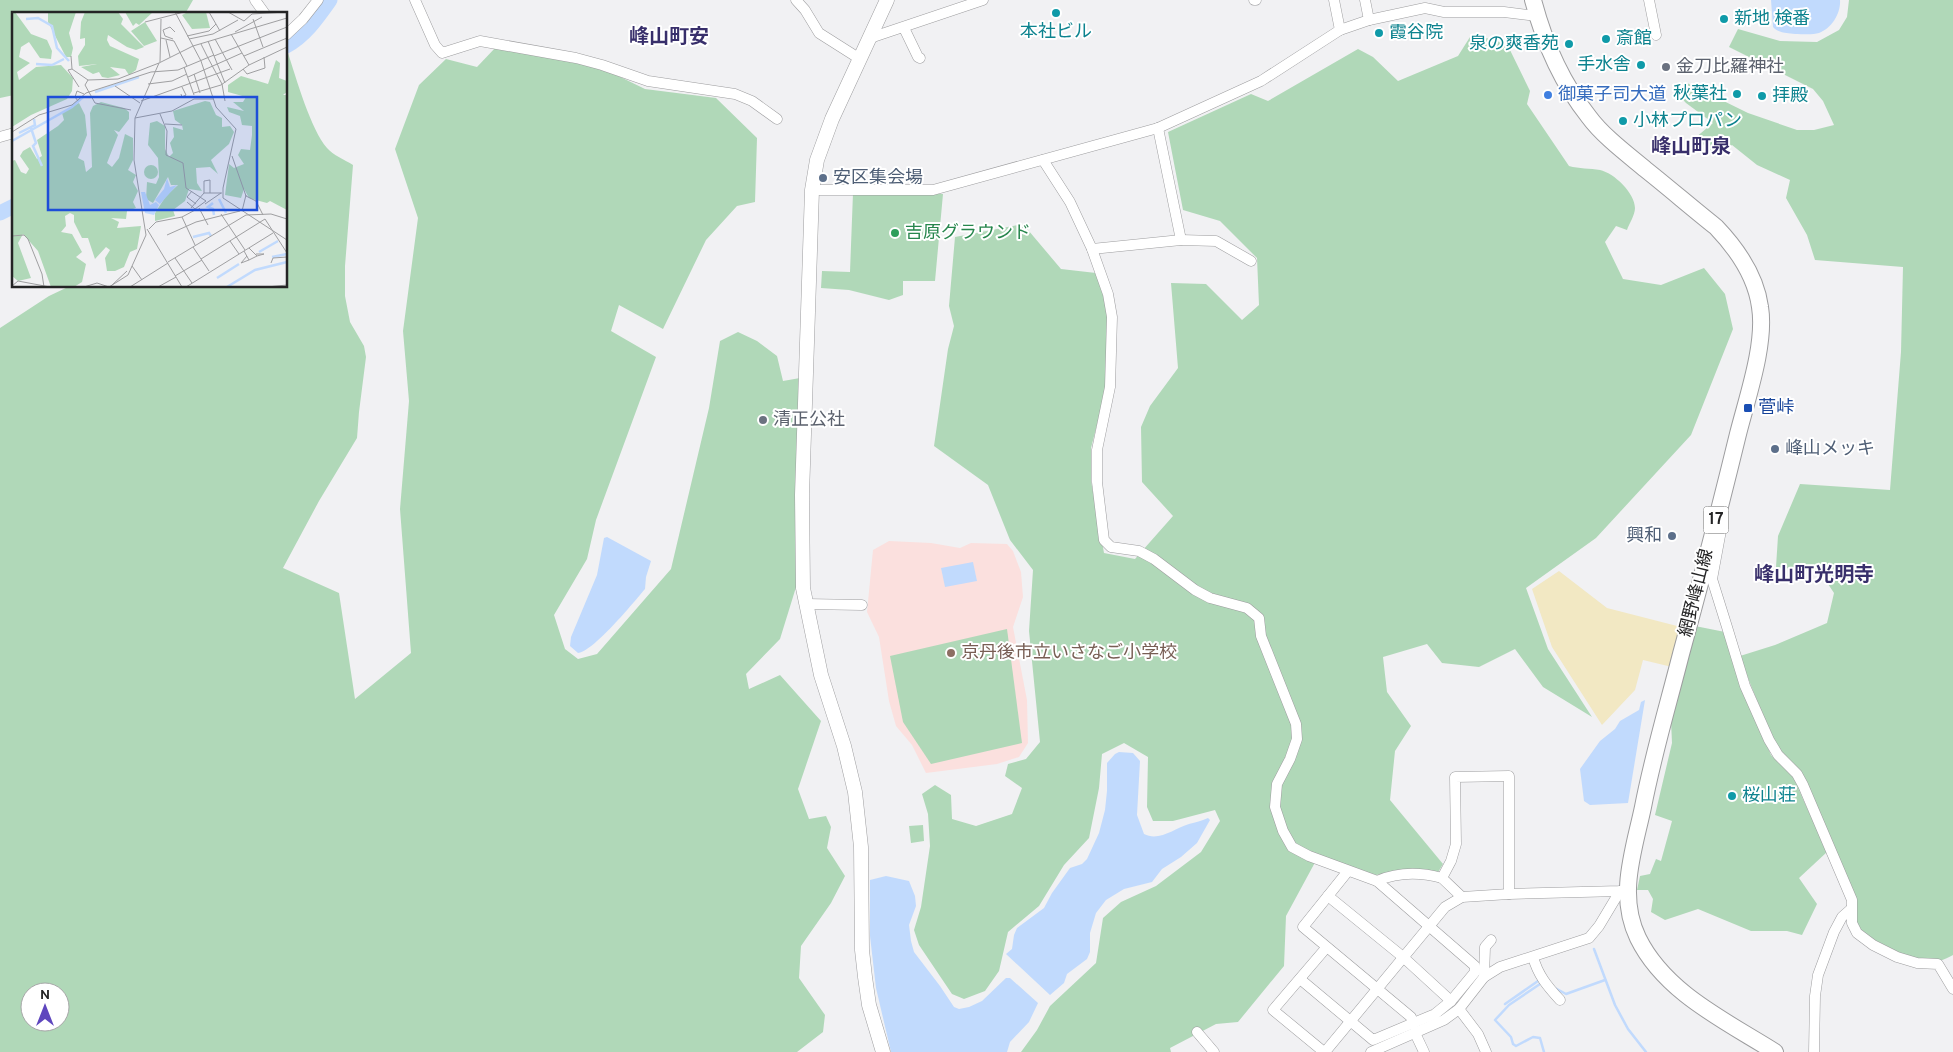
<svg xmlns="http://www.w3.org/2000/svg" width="1953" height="1052" font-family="Overpass,'Noto Sans JP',sans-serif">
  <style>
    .education { fill: #fbe0de }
    .green { fill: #b0d8b8; fill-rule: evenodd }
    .sand { fill: #f2e8c3 }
    .water { fill: #c1dafd }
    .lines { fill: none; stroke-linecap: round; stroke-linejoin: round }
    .stream { stroke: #c1dafd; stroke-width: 2.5 }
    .river { stroke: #c1dafd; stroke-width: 15 }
    .street-casing { stroke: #9d9d9f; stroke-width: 11 }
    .secondary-casing { stroke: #9d9d9f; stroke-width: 15 }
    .primary-casing { stroke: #9d9d9f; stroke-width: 18 }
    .street { stroke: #fff; stroke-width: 10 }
    .secondary { stroke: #fff; stroke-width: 14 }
    .primary { stroke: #fff; stroke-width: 16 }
    .culture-dot { fill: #0f9aa8; stroke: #fff; stroke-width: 2 }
    .worship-dot { fill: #6b7280; stroke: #fff; stroke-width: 2 }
    .shop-dot { fill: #3f7fe0; stroke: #fff; stroke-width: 2 }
    .service-dot { fill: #5c6f8a; stroke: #fff; stroke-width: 2 }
    .leisure-dot { fill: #2e9e5b; stroke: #fff; stroke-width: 2 }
    .transit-dot { fill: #1a4fb4; stroke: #fff; stroke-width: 2 }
    .education-dot { fill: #8d6e63; stroke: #fff; stroke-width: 2 }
    .labels { text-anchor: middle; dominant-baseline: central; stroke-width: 4; stroke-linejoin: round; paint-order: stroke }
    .shield { fill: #fff; stroke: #666; stroke-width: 1 }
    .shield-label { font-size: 16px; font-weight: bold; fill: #242425 }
    .culture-label { font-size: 18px; fill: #0d838f; stroke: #fff; text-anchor: start }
    .worship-label { font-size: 18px; fill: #5b616d; stroke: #fff; text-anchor: start }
    .shop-label { font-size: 18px; fill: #366cbe; stroke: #fff; text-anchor: start }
    .service-label { font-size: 18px; fill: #4e5e75; stroke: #fff; text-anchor: start }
    .leisure-label { font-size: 18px; fill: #27864d; stroke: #fff; text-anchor: start }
    .transit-label { font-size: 18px; fill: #164399; stroke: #fff; text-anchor: start }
    .street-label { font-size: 18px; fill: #242425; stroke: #fff }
    .education-label { font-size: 18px; fill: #785e54; stroke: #fff; text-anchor: start }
    .quarter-label { font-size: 20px; font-weight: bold; fill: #382f6b; stroke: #fff }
    .inset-river { fill: none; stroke: #c1dafd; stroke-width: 2.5 }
    .inset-road { fill: none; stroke: #9f9fa1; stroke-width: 1 }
    .view { fill: #1d4ed8; fill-opacity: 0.15; stroke: #1d4ed8; stroke-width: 2.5 }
    .inset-edge { fill: none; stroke: #242425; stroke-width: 2.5 }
  </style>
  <rect width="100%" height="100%" fill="#f1f1f3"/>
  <polygon class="education" points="889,541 931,543 960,548 971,543 1007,544 1013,551 1021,572 1023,597 1013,627 1027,700 1028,743 1019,757 997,764 926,773 912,745 896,726 889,701 879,637 867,612 873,550"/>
  <g class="green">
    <polygon points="0,0 193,0 185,14 14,14 14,95 0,98"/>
    <path d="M1849,0H1953V955C1949,957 1943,960 1939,961C1918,965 1870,946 1859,929C1854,920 1856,908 1855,899C1815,819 1769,740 1740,656L1775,645L1827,623L1834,593L1820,572L1776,567L1778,536L1800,484L1890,490L1901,352L1903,267L1815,260L1807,235L1786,198L1790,180L1757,165L1732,145L1717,155L1695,138L1713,123L1686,103L1676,92L1685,82L1748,113L1797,130H1814L1834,125L1823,101L1813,89L1729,47L1738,29L1780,41L1817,42L1839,30L1847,17Z"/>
    <path d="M1470,37L1495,39L1510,50L1530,91L1527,104L1569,166C1579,169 1590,168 1600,170C1614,173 1635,193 1635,208C1635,215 1629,224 1627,230L1616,226L1605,242L1623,279L1661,285L1704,268L1725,294L1733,329L1691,435L1596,538L1526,588L1548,649L1592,717L1543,687L1515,649L1479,667L1442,663L1427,644L1383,657L1387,692L1411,726L1395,751L1390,800L1443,864L1437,874L1399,871L1376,875L1347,867L1319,855L1286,916L1284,966L1238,1022L1216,1024L1170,1048L1171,1052H1021L1037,1030L1050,1006L1096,963L1103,918L1121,902L1156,886L1201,852L1220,821L1215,810L1173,821H1153L1147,807L1148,757L1124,743L1102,754L1099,788L1089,838L1064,865L1039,906L1008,932L999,971L985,991L964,999L952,994L919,945L914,930L921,907L930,846L928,814L922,794L935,785L951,795L952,819L976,826L1012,814L1022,788L1005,776L1008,764L1026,759L1040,742L1029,631L1033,570L1010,540L988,485L934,446L948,349L954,326L949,306L955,237L1023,224L1061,269L1096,273L1105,294L1109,317L1107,386L1091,448V481L1104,553L1135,559L1173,516L1142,482L1141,427L1150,406L1178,368L1171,283L1206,284L1242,320L1259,305L1257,258L1220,221L1183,210L1168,132L1251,94L1268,101L1358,49L1373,57L1398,81L1458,56Z"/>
    <path d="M496,47L604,69L645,89L716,98L757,138L755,202L737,206L706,240L663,329L619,305L611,331L656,357L596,520L587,559L554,615L565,649L578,659L597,654L671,569L709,408L720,341L738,332L757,341L777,356L783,381L800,378L797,584L780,639L746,674L749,689L780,675L821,721L798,789L809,819L826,816L831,827L827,848L845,876L831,903L801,946L799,978L825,1015L823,1032L797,1052H0V328L49,296L70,286H286V55L288,53C296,78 311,130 327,148C333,155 345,160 353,165L345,266V296L350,322L364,346L366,357L359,412L357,438L319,501L283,568L339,593L355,699L411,653L400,509L409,401L403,331L418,218L395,149L419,85L446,59L477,67ZM30,992H60V1022H30Z"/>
    <polygon points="853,193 943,194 935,281 903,281 903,295 889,300 849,290 821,288 822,271 850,272"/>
    <polygon points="1695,626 1725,632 1743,690 1771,755 1793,777 1827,852 1799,878 1817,904 1802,935 1787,931 1751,931 1698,909 1665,920 1651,912 1653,899 1648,890 1637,890 1640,876 1650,874 1656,859 1661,861 1672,821 1655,815 1672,743 1671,721"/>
    <polygon points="1007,629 1022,743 931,764 903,722 890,656"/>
    <polygon points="923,825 924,841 911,843 909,826"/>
  </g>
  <polygon class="sand" points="1559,571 1607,608 1681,627 1672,667 1643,660 1635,690 1602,725 1552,647 1532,589"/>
  <g class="water">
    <path d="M1771,0H1840C1841,13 1832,28 1819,33C1813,35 1802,34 1795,34C1787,33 1778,33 1773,27Z"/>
    <path d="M607,537L651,561L646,577L645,589C634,602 593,652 578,653L570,646L571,637L597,575L604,538Z"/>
    <polygon points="973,562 977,581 945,587 941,568"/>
    <polygon points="1645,700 1628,803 1590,805 1584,801 1580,769 1600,741 1615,729 1620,721 1639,710 1641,702"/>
    <path d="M1119,752L1133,753L1140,761L1137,815L1144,834C1159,842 1175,828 1189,824C1196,822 1201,821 1208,818L1210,820L1197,843L1181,857L1162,869L1152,882L1124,889L1106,900L1096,913L1090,933V952L1087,959L1067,974L1064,983L1050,995L1006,954L1012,949L1014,935L1017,928L1044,908L1052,893L1070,868L1082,864L1087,859L1099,833L1105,810L1107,791V763L1115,754Z"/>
    <polygon points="886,876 909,881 915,896 916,906 909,925 911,941 914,952 940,986 954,1007 959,1009 969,1007 982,1001 1006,978 1010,978 1038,1003 1029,1022 1010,1042 1007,1052 891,1052 876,988 870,936 870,880"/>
  </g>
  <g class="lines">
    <g class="stream">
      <polyline points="1594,949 1615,1005 1628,1029 1646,1052"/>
      <polyline points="1540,984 1509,1005 1495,1020 1511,1037 1513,1044 1516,1046 1533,1037 1540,1038 1544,1052"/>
      <polyline points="1555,988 1566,994 1605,980"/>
      <polyline points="1505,1004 1538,981"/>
    </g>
    <g class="river">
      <path d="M286,46C305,36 318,17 330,0"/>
      <polyline points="0,213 14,206"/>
    </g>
    <g class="street-casing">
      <g id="street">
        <polyline points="255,0 265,14"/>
        <polyline points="415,0 435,45 442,53 480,41 576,58 602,65 648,81 735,94 752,101 777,119"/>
        <polyline points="796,0 805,10 819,33 860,59"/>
        <polyline points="1254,0 1256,0"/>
        <polyline points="1334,0 1340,30"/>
        <polyline points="1365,0 1369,20"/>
        <polyline points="1649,0 1656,35"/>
        <polyline points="904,28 918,57 920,58"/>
        <polyline points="286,35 303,19 318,0"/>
        <polyline points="870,38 983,0"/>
        <polyline points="1158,128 1181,240"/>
        <polyline points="0,137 14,133"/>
        <polyline points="1043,160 1070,202 1092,249 1108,294 1112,317 1110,387 1097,450 1097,482 1104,540 1111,547 1139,551 1154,559 1195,590 1210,598 1247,608 1259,618 1261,636 1296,724 1297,739 1290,759 1277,784 1275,807 1283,831 1292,847 1309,856 1377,881 1475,966 1475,972 1451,1001 1435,1014 1373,1040 1300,979"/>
        <polyline points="812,190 933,190 1158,128 1261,81 1340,30 1369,20 1425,8 1444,12 1504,12 1537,16"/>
        <polyline points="1092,249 1181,240 1216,241 1251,261"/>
        <polyline points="1722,525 1712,579 1727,627 1745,686 1769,740 1778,755 1797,774 1803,785 1852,900 1852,923 1857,933 1873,945 1897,957 1917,963 1938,964 1953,989"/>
        <polyline points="806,604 862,605"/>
        <polyline points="1348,871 1303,927 1411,1017 1413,1025"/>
        <path d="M1377,881C1398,872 1420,872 1442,878"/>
        <polyline points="1328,896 1403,957 1451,1001"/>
        <polyline points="1462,897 1442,878 1451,861 1456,844 1455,777 1509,776 1509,894"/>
        <path d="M1533,957C1538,975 1547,986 1560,1000"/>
        <polyline points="1484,977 1485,947 1491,940"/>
        <polyline points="1459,1009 1478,1034 1486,1052"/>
        <polyline points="1197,1032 1214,1052"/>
        <polyline points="1415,1033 1424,1052"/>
        <polyline points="1324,1052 1273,1010 1326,948"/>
        <polyline points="1325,1052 1445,907 1462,897 1509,894 1620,891 1628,890"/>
        <polyline points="1371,1052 1444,1020 1459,1009 1484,977 1500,967 1589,938 1599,926 1620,891"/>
        <polyline points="1814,1052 1815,996 1818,975 1834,932 1842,917 1851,909"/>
      </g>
    </g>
    <g class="secondary-casing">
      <polyline id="secondary" points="883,1052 869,1005 865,977 862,950 861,847 855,792 844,746 821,675 803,588 802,495 812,190 817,160 832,119 887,0"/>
    </g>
    <g class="primary-casing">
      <path id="primary" d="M1533,0C1544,42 1562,83 1589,117C1603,136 1627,154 1645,169C1669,188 1692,208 1716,227C1737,249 1756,277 1760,307C1766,344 1747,398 1738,434C1720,508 1701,581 1681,654C1668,705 1653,755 1643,807C1634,850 1617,895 1638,938C1665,993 1726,1021 1775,1052"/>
    </g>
    <use href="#street" class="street"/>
    <use href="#secondary" class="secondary"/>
    <use href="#primary" class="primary"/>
  </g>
  <g class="culture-dot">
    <circle cx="1056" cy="13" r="5"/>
    <circle cx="1724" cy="19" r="5"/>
    <circle cx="1379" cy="33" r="5"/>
    <circle cx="1606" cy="39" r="5"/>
    <circle cx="1569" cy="44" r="5"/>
    <circle cx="1641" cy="65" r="5"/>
    <circle cx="1737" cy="94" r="5"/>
    <circle cx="1762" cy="96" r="5"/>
    <circle cx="1623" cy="121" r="5"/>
    <circle cx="1732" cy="796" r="5"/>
  </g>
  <g class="worship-dot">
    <circle cx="1666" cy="67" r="5"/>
    <circle cx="763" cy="420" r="5"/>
  </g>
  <circle class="shop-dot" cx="1548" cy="95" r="5"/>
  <g class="service-dot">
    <circle cx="823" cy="178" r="5"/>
    <circle cx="1775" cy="449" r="5"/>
    <circle cx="1672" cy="536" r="5"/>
  </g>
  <circle class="leisure-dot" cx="895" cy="233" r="5"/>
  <rect class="transit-dot" x="1743" y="403" width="10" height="10" rx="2.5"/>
  <circle class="education-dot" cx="951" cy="653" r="5"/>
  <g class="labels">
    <rect class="shield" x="1703.5" y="506.5" width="25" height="27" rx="4"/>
    <g class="shield-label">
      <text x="1716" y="520">17</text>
    </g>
    <g class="culture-label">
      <text x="1734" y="19">新地 検番</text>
      <text x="1056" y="32" text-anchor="middle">本社ビル</text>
      <text x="1389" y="33">霞谷院</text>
      <text x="1616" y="39">斎館</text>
      <text x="1559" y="44" text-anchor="end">泉の爽香苑</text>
      <text x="1631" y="65" text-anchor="end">手水舎</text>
      <text x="1727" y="94" text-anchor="end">秋葉社</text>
      <text x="1772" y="96">拝殿</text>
      <text x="1633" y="121">小林プロパン</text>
      <text x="1742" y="796">桜山荘</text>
    </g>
    <g class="worship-label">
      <text x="1676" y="67">金刀比羅神社</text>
      <text x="773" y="420">清正公社</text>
    </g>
    <g class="shop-label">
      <text x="1558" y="95">御菓子司大道</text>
    </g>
    <g class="service-label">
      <text x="833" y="178">安区集会場</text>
      <text x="1785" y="449">峰山メッキ</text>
      <text x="1662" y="536" text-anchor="end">興和</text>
    </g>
    <g class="leisure-label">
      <text x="905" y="233">吉原グラウンド</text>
    </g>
    <g class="transit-label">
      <text x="1758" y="408">菅峠</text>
    </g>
    <g class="street-label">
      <text transform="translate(1697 593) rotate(-76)">網野峰山線</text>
    </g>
    <g class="education-label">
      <text x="961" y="653">京丹後市立いさなご小学校</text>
    </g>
    <g class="quarter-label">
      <text x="669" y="38">峰山町安</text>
      <text x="1691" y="148">峰山町泉</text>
      <text x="1814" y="576">峰山町光明寺</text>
    </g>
  </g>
  <g transform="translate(12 12)">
    <rect width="275" height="275" fill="#f1f1f3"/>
    <path d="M0,0H3L19,22L35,28L40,39L39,47L28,46L17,30L9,35L7,45L18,51L5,60L7,68L24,55L49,53L61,66L60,79L55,87L19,103L0,115ZM36,0H64L57,21L61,36L59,45H54L36,10ZM73,0H106L111,7L109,12L132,35L124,38L115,35L96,23L95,28L98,34L127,47L124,58L117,63L113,57L98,55L108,63L96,66L90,65L87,60L81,62L69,55L85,52L67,54L66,44L73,33V26L68,27L69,10ZM113,0H141L127,13L124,11L121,14ZM176,0H194L198,16L180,17L170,3ZM133,10L145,29L132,34L119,19ZM264,48L268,51L267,66L275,69V80L271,83H275V198L258,189L255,191L237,186L232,177L229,186L213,183L217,152L222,156L232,152L226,143L229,137L238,138L240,123V114L230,113L228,104L217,100L215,95L232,99L221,90H231L234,85L216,80V73L229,64L256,72ZM193,89L198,90L204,103L210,106V115L218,114L222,120L217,132L199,148L206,162L198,155L184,156L185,171L190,179L177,177L173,189L161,198L163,204L143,209V201L154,184L166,173H159L156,165L141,191L134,187L135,170L144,172L147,165L146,146L136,133L138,111L145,109L153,114V137L157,145L161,141L158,131L162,125L161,115L171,118L170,113L163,108L161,99ZM89,90L112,96L117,100V107L107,120L102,118L106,123L95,151L100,155L107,146L113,122L121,126V148L116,158L124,163L121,170L126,179L121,190L124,196L115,199L114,207L99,206L107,210L105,216L129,214L125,237L118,240L112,255L103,259H95L93,246L98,238L94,235L83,247L76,226H70L62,210V203L58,201L53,204L54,214L49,220L60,222L70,240L64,245L74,252L70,270L62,275H39L26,239L11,222L6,231L19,266L6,269L0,264V149L3,148L9,160L14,162L17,157L8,144L11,139L18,135L25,147L30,144L25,128L46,114L52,108L50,101L67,91L73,103L75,123L66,146L72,149L74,160L80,155L78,101L81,94ZM132 160a7 7 0 1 1 14 0a7 7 0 1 1-14 0Z" fill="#b0d8b8"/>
    <path d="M155,166L158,175L165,173L148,192L143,188L152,177ZM129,180H133L138,193L144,190L147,193L142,203L133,201Z" fill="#c1dafd"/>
    <path class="inset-river" d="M14,7L26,6L40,14L45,36L57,49M24,52L40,53L52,47M83,80L127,65M19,116L24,131L21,134L30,154M7,121L23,113L22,107M0,129L60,95L71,85M207,187L214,201M201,191L196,195L201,197L202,203M181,225L197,221L199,224M247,240L266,229M260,245L275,242M205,266L227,252M215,275L243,258L275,250"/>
    <path class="inset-road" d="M163,0L189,49L204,95L224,117L211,176V186L275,228M197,0L208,19M216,0L232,9L240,2L274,0M241,7L251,35M133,10L172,0M223,20L250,5M219,22L237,53M175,24L197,19L204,12M149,26L162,29L175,54M161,27L153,24L151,18L158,15L163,20M177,27L201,22L226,8M203,27L220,58M154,28L158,45M196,29L213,71M189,32L196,46M59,44L60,57L76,68L106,67L147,51M202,44L275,15M232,44L275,26M196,46L210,72M148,50L149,7M172,55L182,83M60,57L56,58L67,75M231,57L235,62L253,56L252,45M182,62L188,81M176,65L230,41M76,68L73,73L83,91L119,98M136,72L160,69L175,62M210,72L213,89M103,74L128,91M182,81L209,73L237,53L275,35M169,82L170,85L174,83L170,75M66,89L63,85L65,79L72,82M129,89L218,57M148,102L155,119L154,143L171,151L174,176L194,189L183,197L175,190M123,106L160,99L182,87H201M153,112L170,113M0,120L27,103L60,93L74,81L139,60L166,58L202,43M220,144L234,184L244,189L251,203M180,179L175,185L184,192M192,181V169L198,168V181M193,192L209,181M179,196L192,181H210M187,196L196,213M230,199L234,183M209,202L233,238M170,205L183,233M253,207L275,241M135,217L170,275M137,217L144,210L170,205L185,197M155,223L184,210L228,199M0,224L12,223L16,227L30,262L32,275M218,229L227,242M181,235L197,259M232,239L237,248L245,244L237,236M244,242H252L245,244M235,244L229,251L237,248M163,246L180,271M189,247L253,207M156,250L234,203L259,202L275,207M259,251L261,246L275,245M120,254L130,268M163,264L190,248M0,274L6,269L38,275M99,274L115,259M72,275L85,271L97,275M97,275L116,263L134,223L122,148L123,106L147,51L181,34L275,6M118,275L156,251M146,275L164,265M174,275L261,221M255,275L275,273"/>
    <path class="view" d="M36,85H245V198H36Z"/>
    <rect width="275" height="275" class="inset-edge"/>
  </g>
  <g transform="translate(45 1007)"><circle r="24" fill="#ffffff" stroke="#a7a7a8"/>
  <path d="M0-4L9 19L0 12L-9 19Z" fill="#5e46be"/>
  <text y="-8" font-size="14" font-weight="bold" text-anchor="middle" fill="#242425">N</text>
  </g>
</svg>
